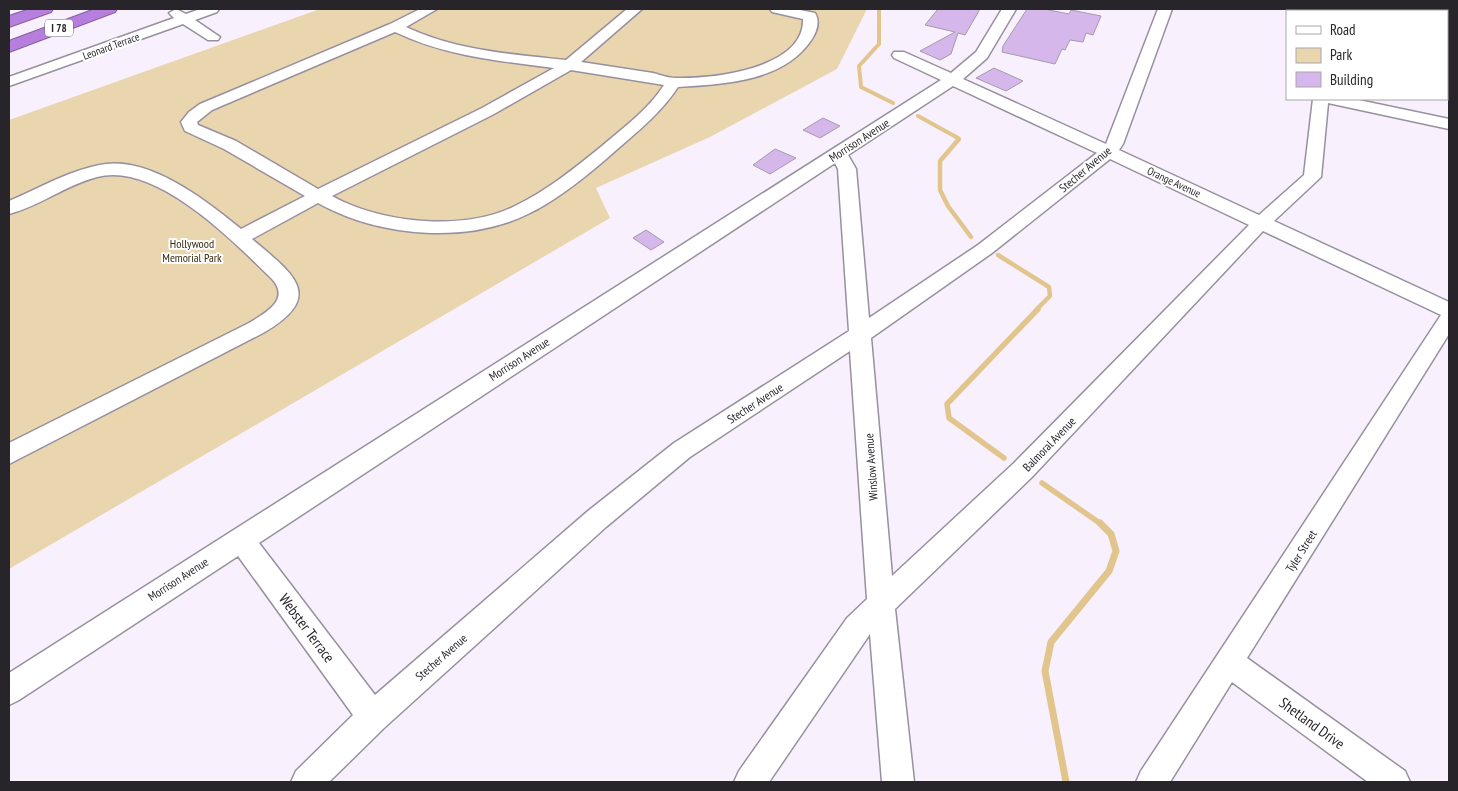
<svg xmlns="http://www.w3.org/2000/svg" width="1458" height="791" font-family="'PT Sans Narrow',sans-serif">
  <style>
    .green { fill: #e9d6af }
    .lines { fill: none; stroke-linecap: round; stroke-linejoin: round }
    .stream-far3 { stroke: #e1c58d; stroke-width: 4 }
    .stream-far2 { stroke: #e1c58d; stroke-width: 4.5 }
    .stream-far1 { stroke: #e1c58d; stroke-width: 5.5 }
    .stream { stroke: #e1c58d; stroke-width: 7 }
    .building { fill: #d5b7ec; stroke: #a39ba9 }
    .minor-casing { stroke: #98909e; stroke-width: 3 }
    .highway-casing { stroke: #855f9e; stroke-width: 2 }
    .minor { fill: #fff; fill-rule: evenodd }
    .highway { fill: #b77fdd; fill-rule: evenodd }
    .labels { text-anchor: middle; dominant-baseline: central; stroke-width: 4; stroke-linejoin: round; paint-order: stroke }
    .shield { fill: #fff; stroke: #68666a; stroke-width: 1 }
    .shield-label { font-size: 11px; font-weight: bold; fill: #27242a }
    .far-street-label { font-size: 11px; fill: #27242a; stroke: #fff }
    .street-label { font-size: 12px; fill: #27242a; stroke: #fff }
    .park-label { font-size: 12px; fill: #372b11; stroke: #fff }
    .near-street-label { font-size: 15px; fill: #27242a; stroke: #fff }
  </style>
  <rect width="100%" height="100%" fill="#f8f1fd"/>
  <polygon class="green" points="320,9 867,9 837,69 710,137 596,188 610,218 9,569 9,120"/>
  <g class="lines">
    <g class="stream-far3">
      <polyline points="879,9 879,44 859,66 861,87 893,103"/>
      <polyline points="918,116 958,138"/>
    </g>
    <g class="stream-far2">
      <polyline points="956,137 959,139 940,161 940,190 948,206 971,237"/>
      <polyline points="998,255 1049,287 1050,296 1036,310"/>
    </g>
    <g class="stream-far1">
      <polyline points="1004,458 949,418 947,404 1038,309"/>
      <polyline points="1042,483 1101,524"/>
    </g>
    <polyline class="stream" points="1066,782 1045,671 1051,642 1109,571 1116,551 1111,534 1100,523"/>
  </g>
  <g class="building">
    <polygon points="938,9 980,9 965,35 958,33 951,54 940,60 920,51 955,32 925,25"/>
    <polygon points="1027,9 1044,9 1069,14 1071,10 1101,16 1093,35 1086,33 1083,42 1070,40 1065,50 1062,49 1055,64 1002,52 1003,46"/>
    <polygon points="994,68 1023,81 1006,91 976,78"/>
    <polygon points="823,118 840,126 820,138 803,130"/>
    <polygon points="775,149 796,158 770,174 753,165"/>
    <polygon points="646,230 664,242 651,250 633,238"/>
  </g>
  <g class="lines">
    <g class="minor-casing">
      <g id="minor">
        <polygon points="176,9 186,14 200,9 219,9 217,12 195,20 220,37 218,40 208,40 183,24 9,86 9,77 174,18 169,13"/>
        <path d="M420,9H437L406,27C457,51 511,54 566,60L627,9H642L581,62C605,66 629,69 653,73C661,75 668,78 676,78C711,79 805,69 803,19L772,12L770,9H795L815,13C820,21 817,31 812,39C784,82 724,84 678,87C661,113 637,132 614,152C588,175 559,199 528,214C465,245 377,236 318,203L252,239C293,274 327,296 263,333L9,464V443L249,323C265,313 291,300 272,279C234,242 156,161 97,177C66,185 40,206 9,214V201C40,188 71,169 106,164C152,158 207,201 241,229L305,196L224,149L185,131L181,122L189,112L200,104L390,24ZM395,32C445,56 499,61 554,68L482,108L318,189L236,141L198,125L197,122L212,110ZM571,70L664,85C648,110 624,127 602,146C575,168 546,191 515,206C463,232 381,223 332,196L494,114Z"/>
        <path d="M1002,9H1016L987,58L963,79L1106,144L1158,9H1172L1123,144L1119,150L1259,215L1304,175L1313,99H1354L1449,119V129L1328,103L1321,177L1274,221L1449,302V334L1247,658L1405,771L1410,782H1368L1232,682L1170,782H1136L1141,771L1441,315L1263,231L1032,477L895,609L914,782H882L870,634L769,782H734L739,771L847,618L867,599L850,351L690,457L606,527L384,728L329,782H291L296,771L353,715L238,556L19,700L9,705V673L941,80L894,58L892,55L894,52H904L951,73L976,52ZM953,86L1097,153L978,245L869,318L856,169L848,155ZM1110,159L1249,225L1014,463L892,576L871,338L992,253ZM835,163L838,169L849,331L674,443L588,511L375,695L259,543Z"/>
        <rect x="1319" y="9" width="14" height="2"/>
      </g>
    </g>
    <g class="highway-casing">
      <g id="highway">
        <polygon points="30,9 53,9 51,12 9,27 9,16"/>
        <polygon points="95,9 117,9 115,12 9,52 9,41"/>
      </g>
    </g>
    <use href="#minor" class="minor"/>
    <use href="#highway" class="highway"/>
  </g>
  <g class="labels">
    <rect class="shield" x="45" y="19.5" width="28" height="17" rx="4"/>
    <g class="shield-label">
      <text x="59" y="28">I 78</text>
    </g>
    <g class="far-street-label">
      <text transform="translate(111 46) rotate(-20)">Leonard Terrace</text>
      <text transform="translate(1174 182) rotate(25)">Orange Avenue</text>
    </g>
    <g class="street-label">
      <text transform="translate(859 140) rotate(-33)">Morrison Avenue</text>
      <text transform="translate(1085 169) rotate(-40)">Stecher Avenue</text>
      <text transform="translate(519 359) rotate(-33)">Morrison Avenue</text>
      <text transform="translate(755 403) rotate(-33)">Stecher Avenue</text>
      <text transform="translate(1049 444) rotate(-46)">Balmoral Avenue</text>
      <text transform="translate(871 467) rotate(-94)">Winslow Avenue</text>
      <text transform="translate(1301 551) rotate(-58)">Tyler Street</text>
      <text transform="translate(178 579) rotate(-33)">Morrison Avenue</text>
      <text transform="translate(441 657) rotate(-41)">Stecher Avenue</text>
    </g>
    <g class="park-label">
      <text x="192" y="243">Hollywood<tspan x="192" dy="14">Memorial Park</tspan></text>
    </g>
    <g class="near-street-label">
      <text transform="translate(307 628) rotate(53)">Webster Terrace</text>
      <text transform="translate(1312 723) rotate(36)">Shetland Drive</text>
    </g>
  </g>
  <rect width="1458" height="791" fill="none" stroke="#27242a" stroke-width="20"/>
  <rect x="1286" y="10" width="162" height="90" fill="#ffffff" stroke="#a9a7aa"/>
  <rect x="1296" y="26" width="25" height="8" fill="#ffffff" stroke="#a9a7aa"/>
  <text x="1330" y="35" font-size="15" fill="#27242a">Road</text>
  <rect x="1296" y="48" width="25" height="15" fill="#e9d6af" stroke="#a9a7aa"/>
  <text x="1330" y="60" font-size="15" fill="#27242a">Park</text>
  <rect x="1296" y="72" width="25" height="15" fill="#d5b7ec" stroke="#a9a7aa"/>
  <text x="1330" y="85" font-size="15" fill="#27242a">Building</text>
</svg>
